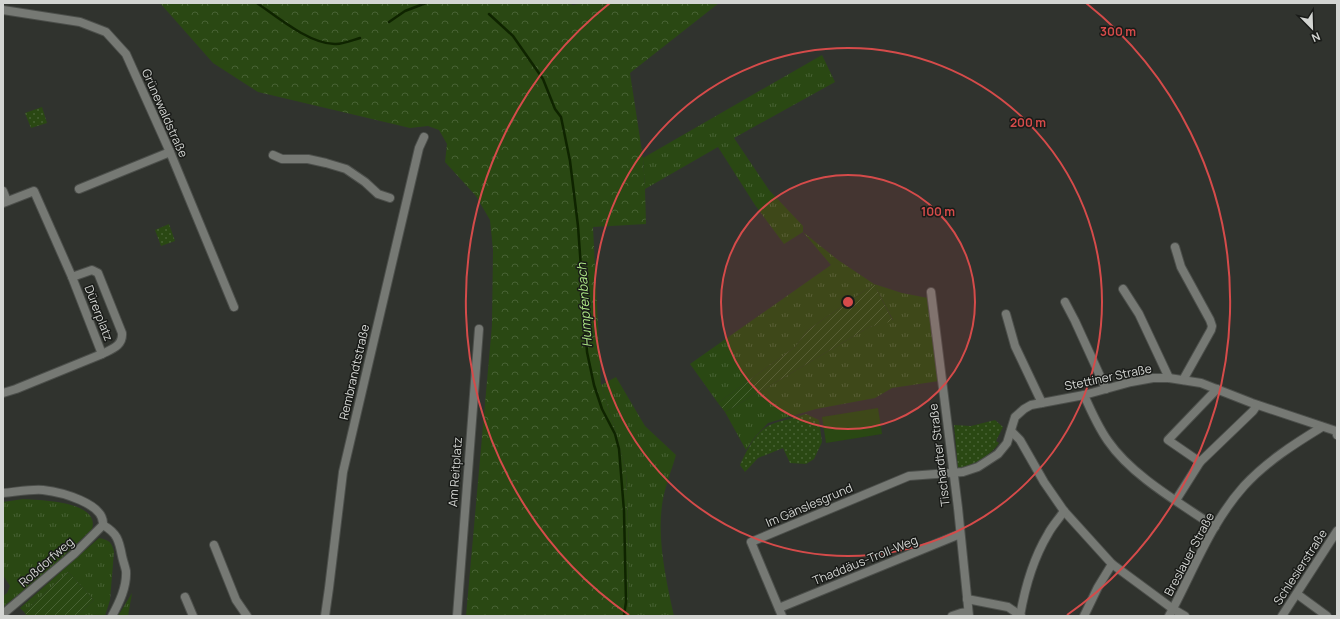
<svg xmlns="http://www.w3.org/2000/svg" width="1340" height="619" font-family="Manrope,sans-serif">
  <style>
    .grass { fill: url(#grass-tufts) }
    .forest { fill: url(#forest-crowns) }
    .park { fill: url(#park-dots) }
    .garden { fill: url(#garden-furrows) }
    .pitch { fill: #2a4813 }
    .lines { fill: none; stroke-linecap: round; stroke-linejoin: round }
    .stream { stroke: #0f2400; stroke-width: 2.5 }
    .minor-casing { stroke: #4c4f4b; stroke-width: 10 }
    .minor { stroke: #767974; stroke-width: 8 }
    .ring { fill: none; stroke: #d54b4a; stroke-width: 2 }
    .labels { text-anchor: middle; dominant-baseline: central; stroke-width: 3; stroke-linejoin: round; paint-order: stroke }
    .street-label { font-size: 12px; fill: #d3d5d2; stroke: #191b18 }
    .water-label { font-size: 13px; font-style: italic; fill: #ade886; stroke: #191b18 }
    .centre { fill: #d54b4a; stroke: #191b18; stroke-width: 2 }
    .ring-label { font-size: 12px; text-anchor: middle; font-weight: bold; fill: #d54b4a; stroke: #191b18; stroke-width: 3; stroke-linejoin: round; paint-order: stroke }
  </style>
  <defs>
    <pattern id="grass-tufts" width="24" height="20" patternUnits="userSpaceOnUse"><rect width="24" height="20" fill="#2a4813"/><path d="M3 7l-1-3M5 7V3M7 7l1-3M15 17l-1-3M17 17v-4M19 17l1-3" fill="none" stroke="#486234"/></pattern>
    <pattern id="forest-crowns" width="20" height="18" patternUnits="userSpaceOnUse"><rect width="20" height="18" fill="#2a4813"/><path d="M2 6a3 3 0 1 1 6 0M12 15a3 3 0 1 1 6 0" fill="none" stroke="#486234"/></pattern>
    <pattern id="park-dots" width="8" height="8" patternUnits="userSpaceOnUse"><rect width="8" height="8" fill="#2a4813"/><path d="M2 2h.1M6 6h.1" fill="none" stroke="#486234" stroke-width="1.8" stroke-linecap="round"/></pattern>
    <pattern id="garden-furrows" width="10" height="10" patternUnits="userSpaceOnUse"><rect width="10" height="10" fill="#2a4813"/><path d="M-1 1l2-2M0 10L10 0M9 11l2-2" fill="none" stroke="#486234"/></pattern>
  </defs>
  <rect width="100%" height="100%" fill="#30332e"/>
  <g class="grass">
    <polygon points="822,55 835,82 734,138 769,190 803,226 803,232 838,260 874,284 902,293 928,298 939,381 892,388 875,398 816,409 768,423 755,437 746,450 725,412 869,327 893,320 874,284 808,330 795,347 718,403 690,364 831,265 803,232 784,244 755,205 718,147 645,189 643,158"/>
    <path d="M616,377L645,426L676,455C672,469 666,484 663,499C656,536 666,580 674,616H628L629,552L626,471L614,426L601,385Z"/>
    <path d="M23,499C39,500 101,501 92,529L50,569L3,607V596L7,593L10,586L3,575V502Z"/>
    <path d="M99,538C109,540 112,542 114,552L110,600L105,616H76L94,600L68,572L24,612L20,608Z"/>
    <polygon points="132,593 128,616 118,616"/>
  </g>
  <polygon class="forest" points="160,3 569,3 573,5 583,3 719,3 630,73 643,158 645,189 646,224 593,227 601,385 614,426 626,471 629,552 628,616 466,616 492,325 493,250 490,220 476,196 445,162 447,144 439,130 428,126 410,128 258,92 213,63"/>
  <g class="park">
    <polygon points="42,107 47,123 31,128 25,113"/>
    <polygon points="169,224 175,241 161,246 155,230"/>
    <path d="M806,414L819,420L822,442L814,459L806,464L790,463L783,448L758,458L745,472L740,465C746,452 756,431 770,425C781,420 794,418 806,414Z"/>
    <path d="M995,420L1003,427L996,441L999,443C992,454 972,467 958,468L954,425L971,426Z"/>
  </g>
  <g class="garden">
    <polygon points="874,284 893,321 869,327 725,412 718,403 795,347 808,330"/>
    <polygon points="68,572 94,600 76,616 27,616 24,612"/>
  </g>
  <polygon class="pitch" points="878,408 882,434 826,443 822,417"/>
  <g class="lines">
    <g class="stream">
      <path d="M257,3C277,17 311,45 336,44C344,44 353,40 360,38"/>
      <polyline points="489,14 513,36 543,79 555,109 561,117 570,161 578,226 587,352 594,385 602,409 615,434 619,449 624,511 626,602 624,616"/>
      <polyline points="389,22 405,11 426,3"/>
    </g>
    <g class="minor-casing">
      <g id="minor">
        <polyline points="3,10 80,22 106,32 126,54 170,152 234,307"/>
        <polyline points="273,155 282,159 308,159 326,163 346,169 365,182 378,194 390,198"/>
        <polyline points="79,189 170,152"/>
        <polyline points="3,191 7,201"/>
        <polyline points="3,203 34,191 72,277 102,354"/>
        <polyline points="1175,247 1181,267 1210,320 1212,326 1211,330 1183,380"/>
        <polyline points="1123,289 1139,314 1169,378"/>
        <polyline points="931,292 958,508 969,616"/>
        <polyline points="1065,302 1075,321 1106,389"/>
        <polyline points="1006,314 1015,346 1042,403"/>
        <path d="M3,393L16,389L102,354C112,349 123,346 122,333L98,273L92,270L72,277"/>
        <path d="M1084,395C1091,411 1098,427 1108,441C1132,476 1180,503 1215,527"/>
        <polyline points="1011,431 1020,440 1044,482 1064,511 1112,564 1173,609 1185,616"/>
        <polyline points="1200,462 1253,411 1257,405"/>
        <path d="M3,493C16,492 30,489 43,490C60,492 105,503 103,525"/>
        <polyline points="1176,500 1200,462 1168,440 1217,389"/>
        <path d="M103,525C117,533 119,540 122,556C123,561 125,566 126,571C127,587 119,603 112,616"/>
        <polyline points="214,545 236,600 247,616"/>
        <polyline points="1297,594 1327,616"/>
        <polyline points="185,597 193,616"/>
        <polyline points="967,599 1008,607 1021,616"/>
        <polyline points="779,608 960,534"/>
        <polyline points="3,614 74,554 103,525"/>
        <polyline points="325,616 329,588 343,472 419,148 424,137"/>
        <polyline points="457,616 479,329"/>
        <polyline points="782,616 751,542 909,476 963,472 978,467 998,454 1007,443 1015,417 1024,409 1031,405 1084,395 1131,382 1153,378 1169,378 1201,383 1252,403 1336,431 1337,435"/>
        <polyline points="952,616 961,613 968,612"/>
        <path d="M1020,616C1025,587 1033,559 1048,534C1052,526 1059,519 1064,511"/>
        <polyline points="1084,616 1098,587 1112,564"/>
        <path d="M1169,616C1193,572 1210,524 1244,486C1266,462 1294,444 1322,427"/>
        <polyline points="1282,616 1337,531"/>
      </g>
    </g>
    <use href="#minor" class="minor"/>
  </g>
  <circle cx="848" cy="302" r="127" fill="#d54b4a" fill-opacity=".12"/>
  <g class="ring">
    <circle cx="848" cy="302" r="127"/>
    <circle cx="848" cy="302" r="254"/>
    <path d="M629 615A382 382 0 0 1 610 3M1086 3A382 382 0 0 1 1067 615"/>
  </g>
  <g class="labels">
    <g class="street-label">
      <text transform="translate(165 113) rotate(66)">Grünewaldstraße</text>
      <text transform="translate(99 313) rotate(69)">Dürerplatz</text>
      <text transform="translate(354 372) rotate(-77)">Rembrandtstraße</text>
      <text transform="translate(1108 377) rotate(-12)">Stettiner Straße</text>
      <text transform="translate(939 455) rotate(-97)">Tischardter Straße</text>
      <text transform="translate(455 472) rotate(-86)">Am Reitplatz</text>
      <text transform="translate(809 505) rotate(-23)">Im Gänslesgrund</text>
      <text transform="translate(1189 554) rotate(-62)">Breslauer Straße</text>
      <text transform="translate(865 560) rotate(-22)">Thaddäus-Troll-Weg</text>
      <text transform="translate(46 562) rotate(-41)">Roßdorfweg</text>
      <text transform="translate(1300 567) rotate(-57)">Schlesierstraße</text>
    </g>
    <g class="water-label">
      <text transform="translate(584 305) rotate(-94)">Humpfenbach</text>
    </g>
  </g>
  <circle cx="848" cy="302" r="6" class="centre"/>
  <g class="ring-label">
    <text x="1118" y="36">300 m</text>
    <text x="1028" y="127">200 m</text>
    <text x="938" y="216">100 m</text>
  </g>
  <rect width="1340" height="619" fill="none" stroke="#d3d5d2" stroke-width="8"/>
  <g transform="translate(1312 28) rotate(157)" stroke="#191b18" stroke-width="3" paint-order="stroke">
  <path d="M0-3L7 15L0 10L-7 15Z" fill="#d3d5d2"/>
  <text y="-6" font-size="11" font-weight="bold" text-anchor="middle" fill="#d3d5d2">N</text>
  </g>
</svg>
